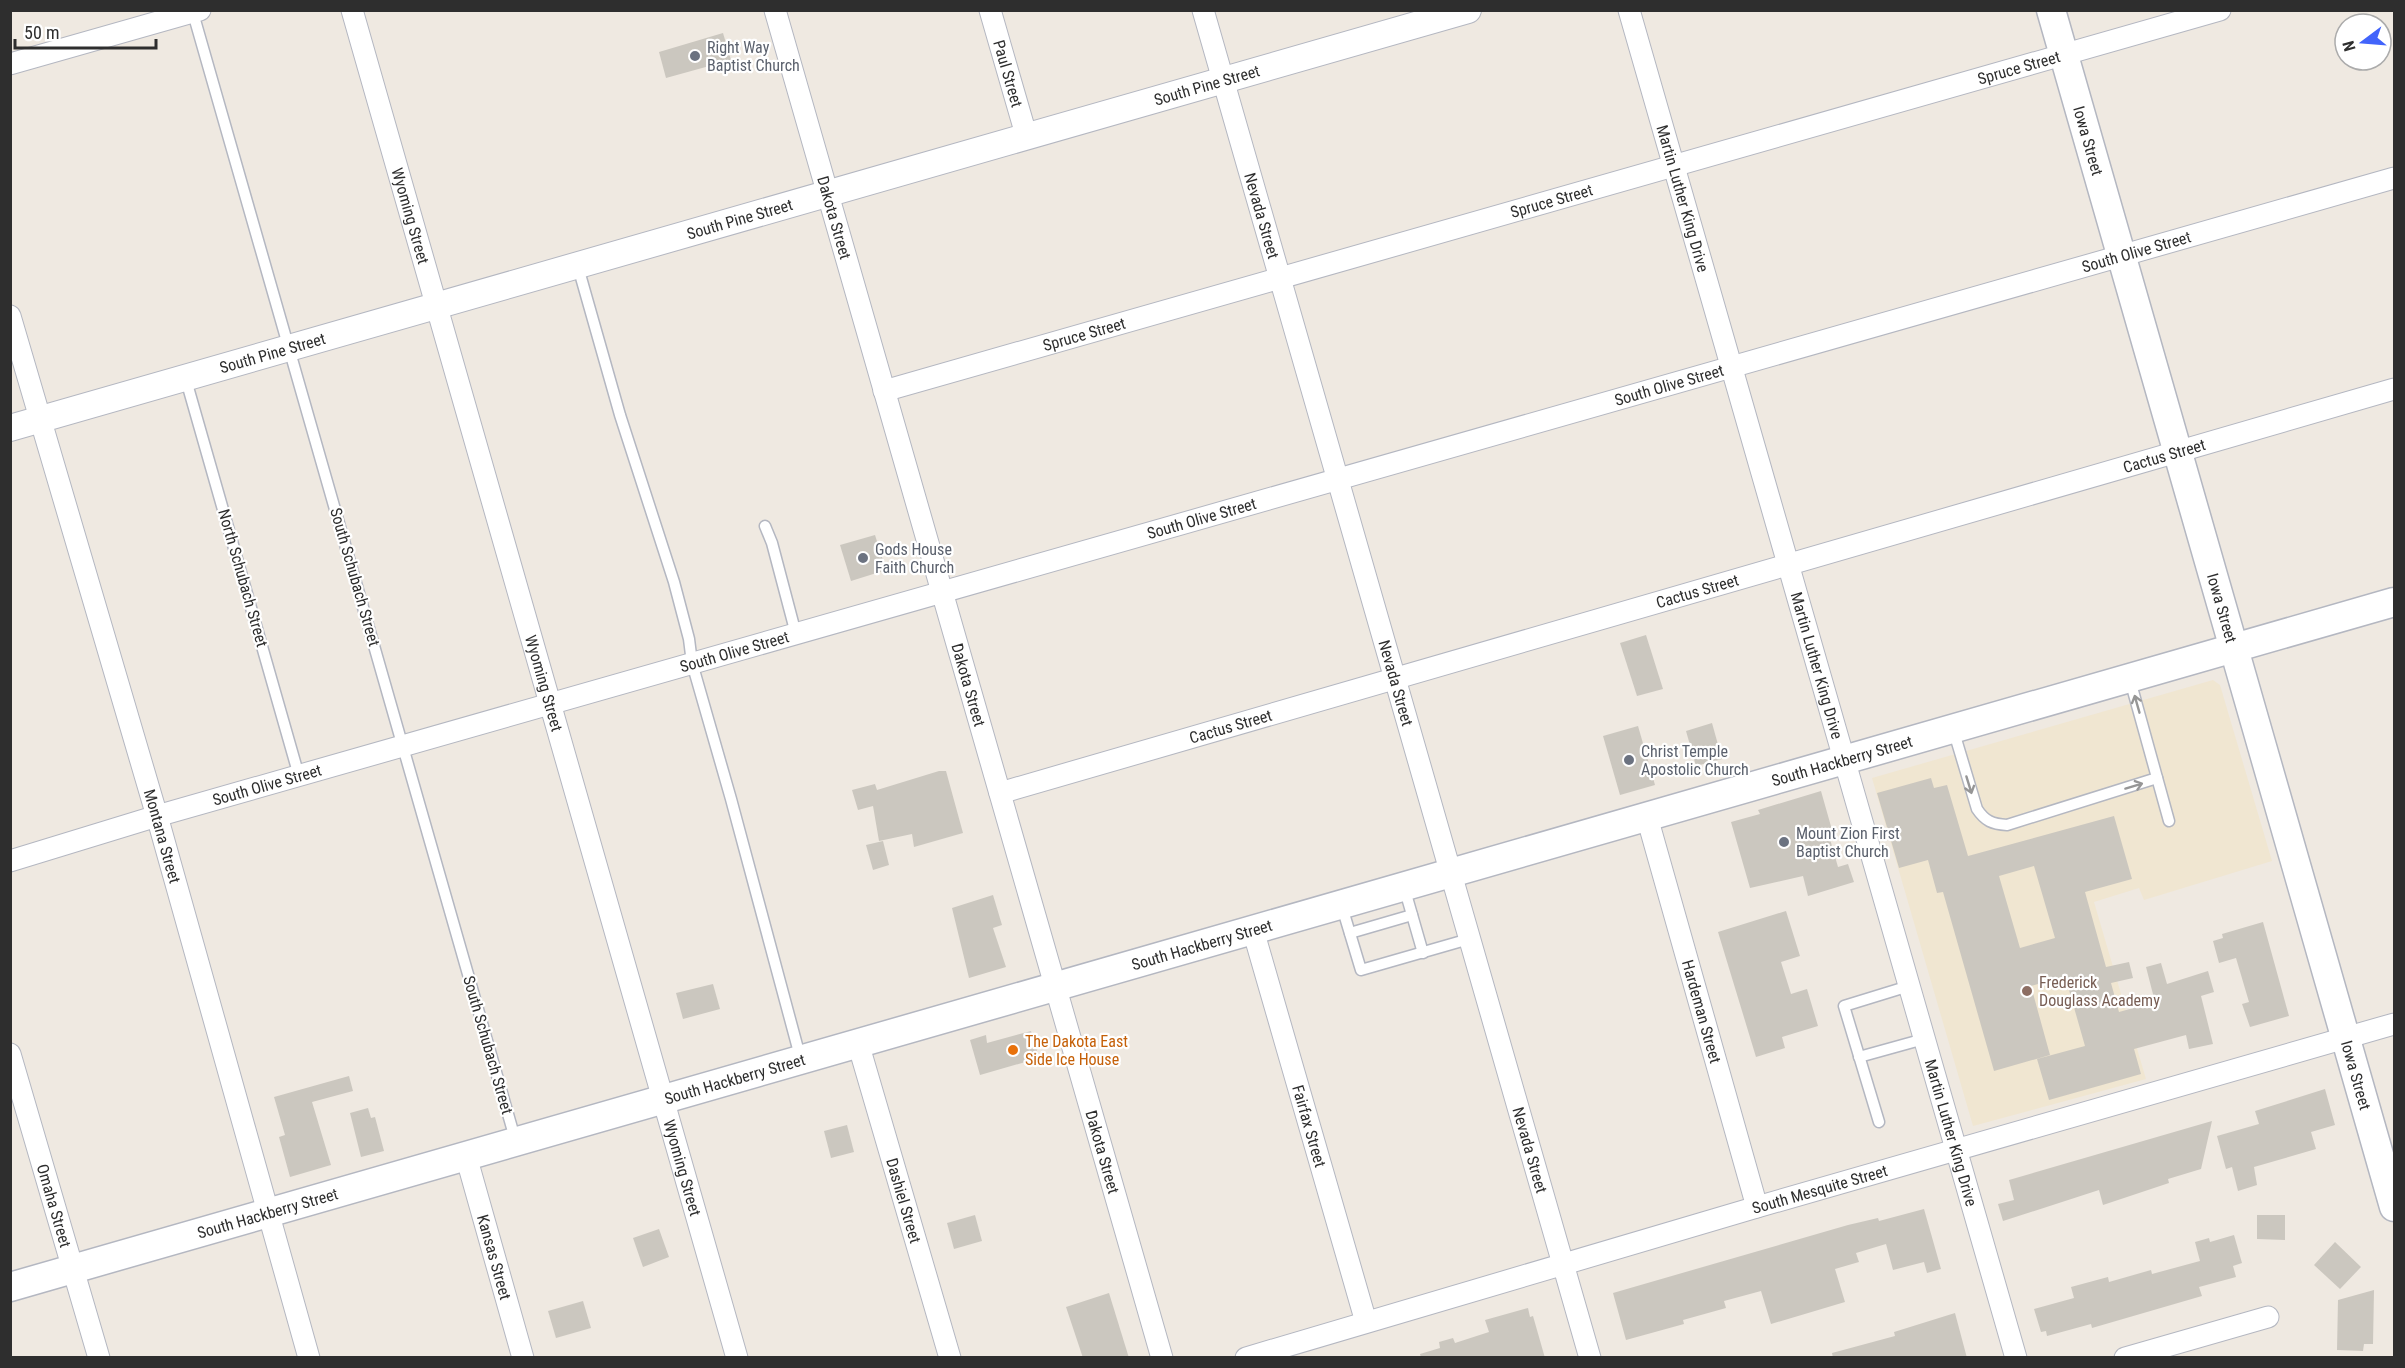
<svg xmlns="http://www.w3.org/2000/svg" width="2405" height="1368" font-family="'Roboto Condensed',sans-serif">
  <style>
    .education { fill: #f0e6d1 }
    .building { fill: #cbc7bf; fill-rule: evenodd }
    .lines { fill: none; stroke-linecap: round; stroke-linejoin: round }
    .service-casing { stroke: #b4b7c1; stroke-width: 13 }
    .minor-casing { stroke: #b4b7c1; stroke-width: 23 }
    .tertiary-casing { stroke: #b4b7c1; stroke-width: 28 }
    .secondary-casing { stroke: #b4b7c1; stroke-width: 31 }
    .service { stroke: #fff; stroke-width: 10 }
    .minor { stroke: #fff; stroke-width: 21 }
    .tertiary { stroke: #fff; stroke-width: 26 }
    .secondary { stroke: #fff; stroke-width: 28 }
    .oneway { stroke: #969696 }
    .worship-dot { fill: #6b7280; stroke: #fff; stroke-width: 2 }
    .education-dot { fill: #8d6e63; stroke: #fff; stroke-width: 2 }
    .food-dot { fill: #e8710a; stroke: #fff; stroke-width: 2 }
    .labels { text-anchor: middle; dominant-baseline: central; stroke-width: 4.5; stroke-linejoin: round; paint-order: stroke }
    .worship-label { font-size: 16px; fill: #5b616d; stroke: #fff; text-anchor: start }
    .street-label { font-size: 16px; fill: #2e2e2e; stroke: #fff }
    .education-label { font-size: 16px; fill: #785e54; stroke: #fff; text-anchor: start }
    .food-label { font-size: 16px; fill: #c56008; stroke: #fff; text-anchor: start }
  </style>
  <rect width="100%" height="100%" fill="#efe9e1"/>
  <polygon class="education" points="2213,680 2220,685 2272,861 2144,900 2139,888 2094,902 2146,1079 1973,1126 1872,778"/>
  <g class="building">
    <polygon points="723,33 731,60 666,78 659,52"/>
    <polygon points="875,535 886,570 851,581 840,545"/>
    <polygon points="1646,635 1663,689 1637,696 1620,643"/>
    <polygon points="1712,723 1722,759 1696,766 1686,731"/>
    <polygon points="1638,726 1655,785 1620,795 1603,736"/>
    <polygon points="939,771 946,771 963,833 914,847 912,834 879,841 873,806 858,810 852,790 875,784 877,790"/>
    <path d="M1931,778L1934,788L1947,785L1968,856L2114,816L2132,879L2085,892L2106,967L2129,962L2133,978L2111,983L2119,1012L2155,1002L2146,967L2161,963L2167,984L2208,971L2214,992L2201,996L2213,1044L2189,1049L2186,1035L2134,1049L2141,1074L2049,1100L2037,1059L2085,1046L2065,976L2031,986L2050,1055L1994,1071L1943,892L1937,893L1928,860L1899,868L1877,793ZM2034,866L2055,938L2020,948L1999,876Z"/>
    <polygon points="1821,791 1834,837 1830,839 1838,867 1848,864 1854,882 1808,896 1803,876 1750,888 1731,822 1760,814 1758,810"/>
    <polygon points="883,841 889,865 873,870 866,845"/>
    <polygon points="993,895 1002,925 993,928 1006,967 969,978 952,908"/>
    <polygon points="1786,911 1800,956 1781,962 1791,994 1807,989 1818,1026 1782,1037 1785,1048 1756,1057 1718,932"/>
    <polygon points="2263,922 2289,1016 2250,1027 2242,1004 2249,1002 2236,958 2219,963 2213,941 2223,938 2222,934"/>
    <polygon points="713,984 720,1009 683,1019 676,993"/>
    <polygon points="1031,1031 1039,1058 980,1075 970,1040 986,1035 987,1043"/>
    <polygon points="349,1076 353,1091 312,1102 331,1165 290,1177 279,1137 285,1135 274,1097"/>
    <polygon points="2325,1089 2335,1125 2311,1132 2316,1149 2254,1167 2257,1185 2238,1191 2232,1167 2226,1169 2217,1136 2259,1124 2255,1111"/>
    <polygon points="368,1108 371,1118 375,1117 384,1151 361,1157 350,1113"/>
    <polygon points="2212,1121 2201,1169 2168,1179 2169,1183 2103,1205 2099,1190 2003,1221 1998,1204 2014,1200 2009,1180"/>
    <polygon points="847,1125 854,1152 831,1158 824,1131"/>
    <polygon points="1924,1209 1941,1269 1927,1273 1924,1262 1893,1270 1886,1244 1856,1253 1859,1262 1835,1269 1845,1302 1771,1324 1761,1291 1724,1301 1726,1308 1683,1320 1684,1324 1626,1340 1613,1293 1848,1225 1878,1218 1879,1221"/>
    <polygon points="975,1215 982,1241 954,1249 947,1223"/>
    <polygon points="2257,1215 2285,1215 2285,1240 2257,1239"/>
    <polygon points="659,1229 669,1257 643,1267 633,1238"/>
    <polygon points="2234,1235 2242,1263 2233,1266 2236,1277 2199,1287 2202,1296 2092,1328 2091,1324 2047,1336 2046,1331 2041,1332 2034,1309 2074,1298 2071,1287 2108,1277 2109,1282 2151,1270 2152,1274 2200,1261 2195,1242 2209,1238 2210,1242"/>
    <polygon points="2335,1242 2361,1267 2340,1289 2314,1265"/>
    <polygon points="2374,1290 2373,1344 2364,1344 2363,1351 2337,1350 2338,1300"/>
    <polygon points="1109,1293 1129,1358 1083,1358 1066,1307"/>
    <polygon points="583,1301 591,1328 556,1338 548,1311"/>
    <polygon points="1528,1308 1530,1317 1533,1316 1545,1358 1421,1358 1420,1354 1440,1348 1439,1342 1453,1338 1455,1343 1489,1332 1485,1320"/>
    <polygon points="1955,1313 1967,1358 1833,1358 1832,1353 1895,1336 1894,1332"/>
  </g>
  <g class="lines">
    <g class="service-casing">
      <g id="service">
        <polyline points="193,13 516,1142"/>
        <polyline points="578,267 620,415 674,582 689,639 692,663 731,799 801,1060"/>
        <polyline points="186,380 299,776"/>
        <polyline points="765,526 772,543 796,634"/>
        <polyline points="2130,680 2169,821"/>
        <path d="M1953,729L1977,809C1985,821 1992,824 2007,825L2157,778"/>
        <polyline points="1404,887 1423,953"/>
        <polyline points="1342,907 1361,970 1469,939"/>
        <polyline points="1350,933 1412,915"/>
        <polyline points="1859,1057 1924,1039"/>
        <polyline points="1879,1122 1844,1006 1909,986"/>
      </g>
    </g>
    <g class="minor-casing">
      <g id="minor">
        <path id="s1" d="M352,10L737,1358"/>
        <path id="s2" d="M775,10L1162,1358"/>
        <path id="s3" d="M990,10L1027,138"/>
        <path id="s4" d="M1203,10L1590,1358"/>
        <path id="s5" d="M1629,10L2016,1358"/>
        <polyline points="10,64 200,10"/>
        <path id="s6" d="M10,316L157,816L309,1358"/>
        <path id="s7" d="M884,391L2220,10"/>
        <path id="s8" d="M1000,793L2394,389"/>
        <path id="s9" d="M1647,817L1757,1207"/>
        <path id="s10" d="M10,861L157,816L2394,178"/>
        <path id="s11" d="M1253,930L1366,1322"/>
        <path id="s12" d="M858,1043L950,1358"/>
        <path id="s13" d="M10,1054L99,1358"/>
        <path id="s14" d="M466,1156L523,1358"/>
        <path id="s15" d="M1246,1358L1757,1207L2394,1024"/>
        <polyline points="2125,1358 2268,1317"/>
      </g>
    </g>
    <g class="tertiary-casing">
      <g id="tertiary">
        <path id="s16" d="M10,428L1468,10"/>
      </g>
    </g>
    <g class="secondary-casing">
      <g id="secondary">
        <path id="s17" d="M2051,10L2394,1207"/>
        <path id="s18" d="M10,1287L2394,602"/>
      </g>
    </g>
    <use href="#service" class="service"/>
    <use href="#minor" class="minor"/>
    <use href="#tertiary" class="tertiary"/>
    <use href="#secondary" class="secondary"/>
  </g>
  <defs><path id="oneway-shaft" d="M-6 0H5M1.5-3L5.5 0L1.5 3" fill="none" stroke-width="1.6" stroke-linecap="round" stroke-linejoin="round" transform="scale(1.5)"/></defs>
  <g class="oneway">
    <use href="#oneway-shaft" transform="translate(2137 704) rotate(-106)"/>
    <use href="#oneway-shaft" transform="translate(1969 785) rotate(73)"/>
    <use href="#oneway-shaft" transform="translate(2134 786) rotate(-17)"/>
  </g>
  <g class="worship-dot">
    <circle cx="695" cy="56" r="6"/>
    <circle cx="863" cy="558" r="6"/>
    <circle cx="1629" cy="760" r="6"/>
    <circle cx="1784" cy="842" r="6"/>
  </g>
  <circle class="education-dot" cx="2027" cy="991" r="6"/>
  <circle class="food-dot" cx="1013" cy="1050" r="6"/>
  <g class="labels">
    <g class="worship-label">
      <text x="707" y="47">Right Way<tspan x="707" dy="18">Baptist Church</tspan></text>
      <text x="875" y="549">Gods House<tspan x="875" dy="18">Faith Church</tspan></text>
      <text x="1641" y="751">Christ Temple<tspan x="1641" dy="18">Apostolic Church</tspan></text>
      <text x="1796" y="833">Mount Zion First<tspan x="1796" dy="18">Baptist Church</tspan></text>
    </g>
    <g class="street-label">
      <text stroke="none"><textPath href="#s7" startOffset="1180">Spruce Street</textPath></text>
      <text stroke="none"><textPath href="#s3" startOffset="66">Paul Street</textPath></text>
      <text stroke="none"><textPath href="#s16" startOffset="1245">South Pine Street</textPath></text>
      <text stroke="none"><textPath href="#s17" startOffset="136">Iowa Street</textPath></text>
      <text stroke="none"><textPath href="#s5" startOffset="196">Martin Luther King Drive</textPath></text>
      <text stroke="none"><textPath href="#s7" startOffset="694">Spruce Street</textPath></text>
      <text stroke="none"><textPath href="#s1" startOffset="214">Wyoming Street</textPath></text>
      <text stroke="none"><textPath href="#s2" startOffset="216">Dakota Street</textPath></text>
      <text stroke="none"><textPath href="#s4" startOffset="214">Nevada Street</textPath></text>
      <text stroke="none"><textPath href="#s16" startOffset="759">South Pine Street</textPath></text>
      <text stroke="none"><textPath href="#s10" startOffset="2212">South Olive Street</textPath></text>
      <text stroke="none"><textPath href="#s7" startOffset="208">Spruce Street</textPath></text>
      <text stroke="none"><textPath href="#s16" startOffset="273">South Pine Street</textPath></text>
      <text stroke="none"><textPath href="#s10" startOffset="1726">South Olive Street</textPath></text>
      <text stroke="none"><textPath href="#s8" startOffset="1212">Cactus Street</textPath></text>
      <text stroke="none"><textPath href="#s10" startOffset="1240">South Olive Street</textPath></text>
      <text transform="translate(355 577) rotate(74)">South Schubach Street</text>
      <text transform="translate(243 578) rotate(74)">North Schubach Street</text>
      <text stroke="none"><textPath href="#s8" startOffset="726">Cactus Street</textPath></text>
      <text stroke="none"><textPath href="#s17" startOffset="622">Iowa Street</textPath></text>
      <text stroke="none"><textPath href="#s10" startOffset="754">South Olive Street</textPath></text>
      <text stroke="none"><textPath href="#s5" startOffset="682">Martin Luther King Drive</textPath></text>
      <text stroke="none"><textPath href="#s1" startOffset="700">Wyoming Street</textPath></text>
      <text stroke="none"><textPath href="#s2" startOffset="702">Dakota Street</textPath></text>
      <text stroke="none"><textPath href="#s4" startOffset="700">Nevada Street</textPath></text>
      <text stroke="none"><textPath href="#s8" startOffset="240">Cactus Street</textPath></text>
      <text stroke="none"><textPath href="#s18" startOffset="1906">South Hackberry Street</textPath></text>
      <text stroke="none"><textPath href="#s10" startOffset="268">South Olive Street</textPath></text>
      <text stroke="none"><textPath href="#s6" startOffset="542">Montana Street</textPath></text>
      <text stroke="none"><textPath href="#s18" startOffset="1240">South Hackberry Street</textPath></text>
      <text stroke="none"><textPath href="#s9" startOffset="202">Hardeman Street</textPath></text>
      <text transform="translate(488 1045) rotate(74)">South Schubach Street</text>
      <text stroke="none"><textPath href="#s17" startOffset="1108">Iowa Street</textPath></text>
      <text stroke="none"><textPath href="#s18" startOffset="754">South Hackberry Street</textPath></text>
      <text stroke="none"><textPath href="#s11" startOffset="204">Fairfax Street</textPath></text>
      <text stroke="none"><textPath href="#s5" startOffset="1168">Martin Luther King Drive</textPath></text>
      <text stroke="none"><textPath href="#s2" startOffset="1188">Dakota Street</textPath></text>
      <text stroke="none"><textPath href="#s4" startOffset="1186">Nevada Street</textPath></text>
      <text stroke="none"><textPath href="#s1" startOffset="1204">Wyoming Street</textPath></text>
      <text stroke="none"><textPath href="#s15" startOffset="598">South Mesquite Street</textPath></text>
      <text stroke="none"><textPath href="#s12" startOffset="164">Dashiel Street</textPath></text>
      <text stroke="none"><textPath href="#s13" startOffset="158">Omaha Street</textPath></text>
      <text stroke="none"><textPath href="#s18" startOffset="268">South Hackberry Street</textPath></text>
      <text stroke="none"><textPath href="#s14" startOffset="105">Kansas Street</textPath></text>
    </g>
    <g class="education-label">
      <text x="2039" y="982">Frederick<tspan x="2039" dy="18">Douglass Academy</tspan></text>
    </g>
    <g class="food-label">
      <text x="1025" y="1041">The Dakota East<tspan x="1025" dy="18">Side Ice House</tspan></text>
    </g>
  </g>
  <rect width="2405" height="1368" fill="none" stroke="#2e2e2e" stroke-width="24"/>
  <g transform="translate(2363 42) rotate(254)"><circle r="28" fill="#ffffff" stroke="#ababab" stroke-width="1.5"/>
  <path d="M0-4.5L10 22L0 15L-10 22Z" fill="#4264fb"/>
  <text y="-9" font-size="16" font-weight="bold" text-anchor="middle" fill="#2e2e2e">N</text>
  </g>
  <path d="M15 39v9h141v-9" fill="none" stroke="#2e2e2e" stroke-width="3"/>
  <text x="24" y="39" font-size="18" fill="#2e2e2e" stroke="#ffffff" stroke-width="4.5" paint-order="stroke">50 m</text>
</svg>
